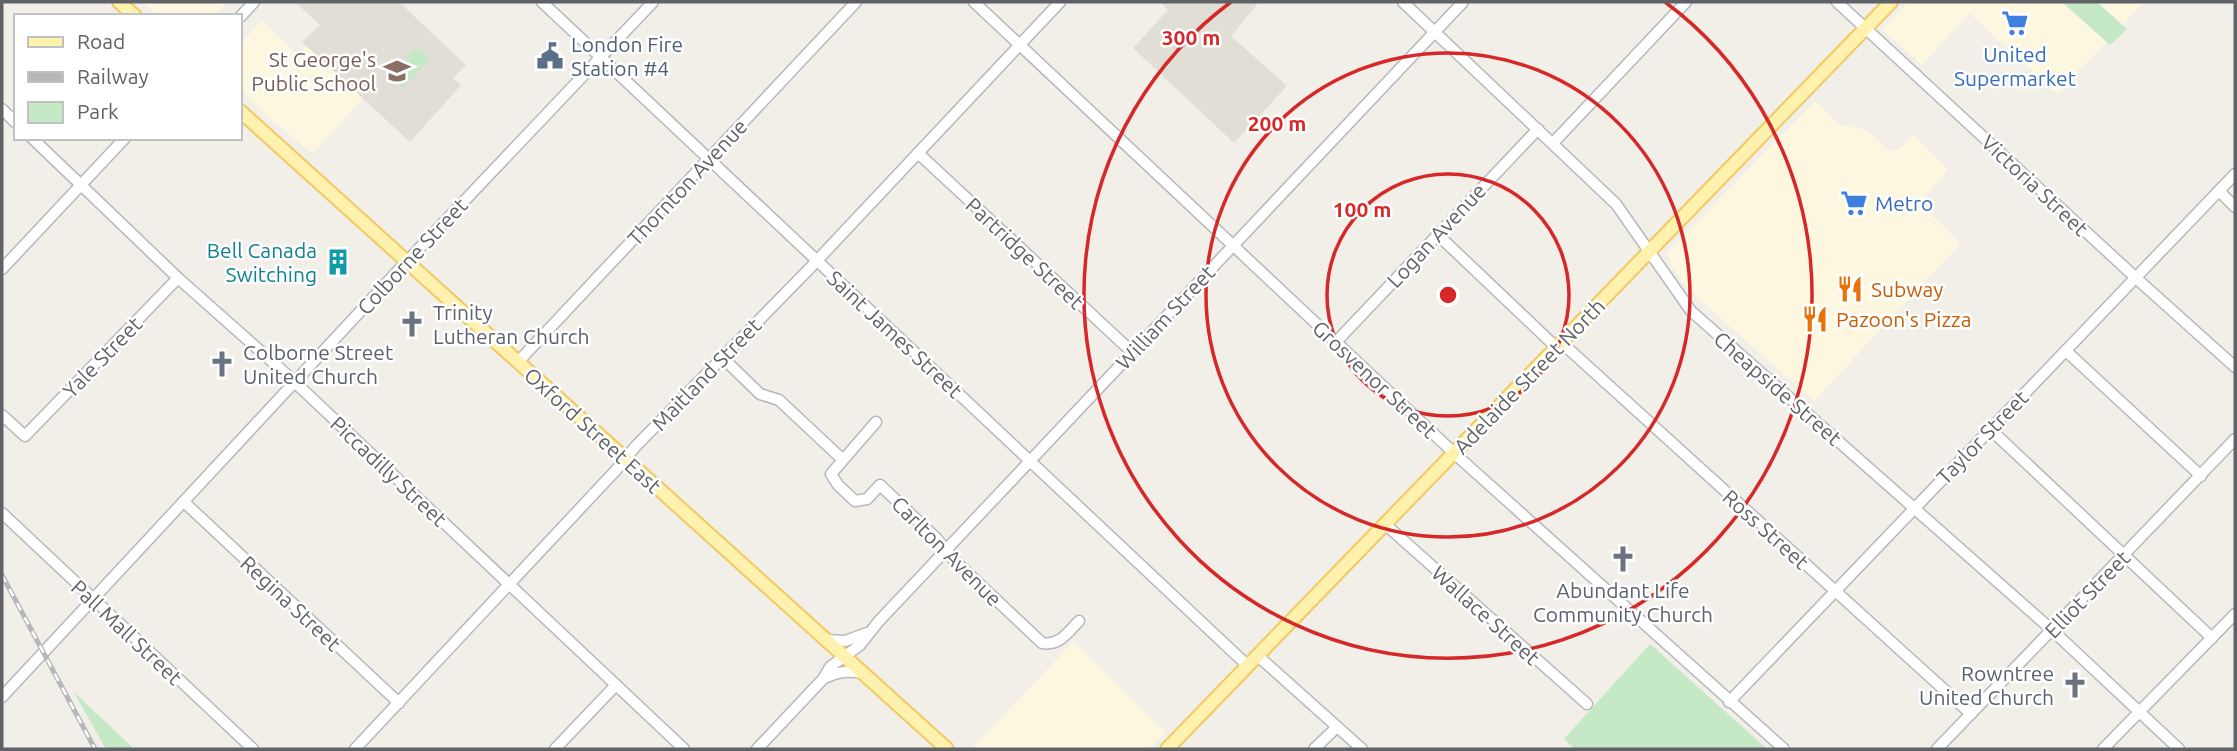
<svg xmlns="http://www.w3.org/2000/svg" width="2237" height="751" font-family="Ubuntu,sans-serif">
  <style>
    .commercial { fill: #fef7e0 }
    .education { fill: #e1ded6 }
    .green { fill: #c5e8c5 }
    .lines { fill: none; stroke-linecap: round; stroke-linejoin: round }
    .minor-casing { stroke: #b5b8bc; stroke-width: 13 }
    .major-casing { stroke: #f2c960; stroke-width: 16 }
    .minor { stroke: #fff; stroke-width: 10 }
    .major { stroke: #fff2af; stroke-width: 12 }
    .rail-casing { stroke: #b6b7b8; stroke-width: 5 }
    .rail { stroke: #fff; stroke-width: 2.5; stroke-dasharray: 8; stroke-linecap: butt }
    .ring { fill: none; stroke: #d62828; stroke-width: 3.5 }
    .labels { text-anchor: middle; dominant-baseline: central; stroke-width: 5; stroke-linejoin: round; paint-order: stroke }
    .service-label { font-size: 21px; fill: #4e5e75; stroke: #fff; text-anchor: start }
    .shop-label { font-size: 21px; fill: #366cbe; stroke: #fff }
    .education-label { font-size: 21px; fill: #785e54; stroke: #fff; text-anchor: end }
    .street-label { font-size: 21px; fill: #5f6368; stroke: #fff }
    .culture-label { font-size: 21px; fill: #0d838f; stroke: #fff; text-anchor: end }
    .food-label { font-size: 21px; fill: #c56008; stroke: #fff; text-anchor: start }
    .worship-label { font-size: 21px; fill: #5b616d; stroke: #fff; text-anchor: start }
    .centre { fill: #d62828; stroke: #fff; stroke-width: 3.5 }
    .ring-label { font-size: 21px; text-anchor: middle; font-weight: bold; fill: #d62828; stroke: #fff; stroke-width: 5; stroke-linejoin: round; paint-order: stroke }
  </style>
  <rect width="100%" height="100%" fill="#f1efe8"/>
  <g class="commercial">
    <polygon points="142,2 227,2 215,16 158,16"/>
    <polygon points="1909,2 2144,2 2057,94 1969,13 1922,65 1882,29"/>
    <polygon points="262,21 299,56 307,46 363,98 313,153 268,117 240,88 240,44"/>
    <polygon points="1815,101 1840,125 1867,130 1889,151 1899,150 1914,135 1948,170 1920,202 1960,244 1814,401 1687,288 1668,260 1668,252"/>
    <polygon points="1073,642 1165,732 1149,749 972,749"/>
  </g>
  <g class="education">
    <polygon points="295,2 399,2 466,65 453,78 461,85 410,142 302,42 320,25"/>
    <polygon points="1160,2 1259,2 1231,36 1287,86 1234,143 1133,48 1168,10"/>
  </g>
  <g class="green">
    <polygon points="2062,2 2097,2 2127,29 2110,45"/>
    <polygon points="417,47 430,59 403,88 390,76"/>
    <polygon points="1650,644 1767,749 1575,749 1564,739"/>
    <polygon points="73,691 134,749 106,749"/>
  </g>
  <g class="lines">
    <g class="minor-casing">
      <g id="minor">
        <polyline points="542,2 1248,666"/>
        <polyline points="974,2 1455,454 1784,749"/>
        <polyline points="1403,2 1616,204 1691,311 2052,630 2179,749"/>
        <polyline points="1837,2 2136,278 2235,367"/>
        <polyline points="240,17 254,2"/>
        <polyline points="2,109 16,123"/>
        <polyline points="32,138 178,278 285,373 684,749"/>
        <polyline points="1553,143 1686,2"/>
        <polyline points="918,153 1132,352"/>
        <polyline points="2219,191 2235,207"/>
        <polyline points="1437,234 1557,348"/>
        <polyline points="2,269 125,138"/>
        <polyline points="1336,342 1538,129"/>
        <polyline points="1562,343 1971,714"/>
        <polyline points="2066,351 2201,476"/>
        <polyline points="723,358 760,394 779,400 842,459"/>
        <polyline points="518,362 856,2"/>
        <polyline points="2,415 25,436 178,278"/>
        <path d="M876,422L831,474L838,485L855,501L867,499L880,485L937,539L954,560L1042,643C1060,646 1068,632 1079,621"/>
        <polyline points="1990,429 2212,638"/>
        <polyline points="184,502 399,703"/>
        <polyline points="2,513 253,749"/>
        <polyline points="1386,525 1587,704"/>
        <polyline points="826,640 845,641 867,633"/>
        <polyline points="1258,656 1362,749"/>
        <path d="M824,678C839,672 845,670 863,673"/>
        <polyline points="2,697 395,274 653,2"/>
        <polyline points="1729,702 2235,174"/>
        <polyline points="355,749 617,469 635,447 810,268 1060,2"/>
        <polyline points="555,749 616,685"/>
        <polyline points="757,749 823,679 830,667 860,645 879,621 1463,2"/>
        <polyline points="1314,749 1337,727"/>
        <polyline points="1937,749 2235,439"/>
        <polyline points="2103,749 2235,614"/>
      </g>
    </g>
    <g class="major-casing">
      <g id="major">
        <polyline points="119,2 135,16"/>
        <polyline points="240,111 947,749"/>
        <polyline points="1167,749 1891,2"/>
      </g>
    </g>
    <use href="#minor" class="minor"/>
    <use href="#major" class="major"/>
    <g class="rail-casing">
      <polyline id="rail" points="2,575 95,749"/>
    </g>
    <use href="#rail" class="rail"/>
  </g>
  <g class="ring">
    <circle cx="1448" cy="295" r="121"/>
    <circle cx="1448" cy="295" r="242"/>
    <path d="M1665 2A364 364 0 1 1 1231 2"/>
  </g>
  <defs>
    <g id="supermarket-bare" transform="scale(2.1)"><path d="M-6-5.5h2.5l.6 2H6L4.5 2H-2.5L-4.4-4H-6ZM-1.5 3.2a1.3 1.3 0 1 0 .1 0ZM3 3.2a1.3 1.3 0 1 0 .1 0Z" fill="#3f7fe0" stroke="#fff" stroke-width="2.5" paint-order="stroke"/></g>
    <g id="civic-bare" transform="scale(2.1)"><path d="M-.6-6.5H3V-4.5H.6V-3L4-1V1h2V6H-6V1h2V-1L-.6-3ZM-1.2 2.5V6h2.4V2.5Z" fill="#5c6f8a" stroke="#fff" stroke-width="2.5" paint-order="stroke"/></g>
    <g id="school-bare" transform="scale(2.1)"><path d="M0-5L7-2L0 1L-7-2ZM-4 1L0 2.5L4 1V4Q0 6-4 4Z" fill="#8d6e63" stroke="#fff" stroke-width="2.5" paint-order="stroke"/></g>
    <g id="building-bare" transform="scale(2.1)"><path d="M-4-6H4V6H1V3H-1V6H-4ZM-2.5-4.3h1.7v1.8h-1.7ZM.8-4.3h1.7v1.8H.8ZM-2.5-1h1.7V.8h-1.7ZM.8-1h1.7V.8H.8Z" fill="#0f9aa8" stroke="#fff" stroke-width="2.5" paint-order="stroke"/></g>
    <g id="restaurant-bare" transform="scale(2.1)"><path d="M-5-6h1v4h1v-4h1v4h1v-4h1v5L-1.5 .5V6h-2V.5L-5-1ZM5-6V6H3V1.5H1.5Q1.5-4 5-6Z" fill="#e8710a" stroke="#fff" stroke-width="2.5" paint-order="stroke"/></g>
    <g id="church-bare" transform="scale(2.1)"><path d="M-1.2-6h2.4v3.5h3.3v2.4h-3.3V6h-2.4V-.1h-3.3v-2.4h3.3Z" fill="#6b7280" stroke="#fff" stroke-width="2.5" paint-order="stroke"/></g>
  </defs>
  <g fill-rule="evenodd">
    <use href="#supermarket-bare" x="2015" y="23"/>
    <use href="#civic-bare" x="550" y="56"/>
    <use href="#school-bare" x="397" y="71"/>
    <use href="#supermarket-bare" x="1854" y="203"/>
    <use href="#building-bare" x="338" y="262"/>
    <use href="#restaurant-bare" x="1850" y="289"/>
    <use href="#restaurant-bare" x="1815" y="319"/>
    <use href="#church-bare" x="412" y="324"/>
    <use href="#church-bare" x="222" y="364"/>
    <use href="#church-bare" x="1623" y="559"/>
    <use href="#church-bare" x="2075" y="685"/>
  </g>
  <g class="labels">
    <g class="service-label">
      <text x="571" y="44">London Fire<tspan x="571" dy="24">Station #4</tspan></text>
    </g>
    <g class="shop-label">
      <text x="2015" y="54">United<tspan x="2015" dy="24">Supermarket</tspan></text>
      <text x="1875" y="203" text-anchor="start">Metro</text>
    </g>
    <g class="education-label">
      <text x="376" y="59">St George's<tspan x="376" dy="24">Public School</tspan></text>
    </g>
    <g class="street-label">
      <text transform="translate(687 182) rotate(-47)">Thornton Avenue</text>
      <text transform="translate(2035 185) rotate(43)">Victoria Street</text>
      <text transform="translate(1436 235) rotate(-47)">Logan Avenue</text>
      <text transform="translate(1025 253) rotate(43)">Partridge Street</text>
      <text transform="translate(412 256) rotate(-47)">Colborne Street</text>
      <text transform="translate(1165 317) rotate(-47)">William Street</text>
      <text transform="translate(895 334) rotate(43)">Saint James Street</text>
      <text transform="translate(102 357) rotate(-46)">Yale Street</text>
      <text transform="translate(706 374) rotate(-46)">Maitland Street</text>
      <text transform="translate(1529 376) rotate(-46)">Adelaide Street North</text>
      <text transform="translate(1375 379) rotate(43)">Grosvenor Street</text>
      <text transform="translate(1778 388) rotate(41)">Cheapside Street</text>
      <text transform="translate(593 430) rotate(42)">Oxford Street East</text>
      <text transform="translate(1982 437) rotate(-46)">Taylor Street</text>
      <text transform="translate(389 471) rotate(43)">Piccadilly Street</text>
      <text transform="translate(1766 529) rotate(42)">Ross Street</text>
      <text transform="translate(947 551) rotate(45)">Carlton Avenue</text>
      <text transform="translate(2087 594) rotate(-46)">Elliot Street</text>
      <text transform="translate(291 603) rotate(43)">Regina Street</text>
      <text transform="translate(1486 615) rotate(42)">Wallace Street</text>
      <text transform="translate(127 632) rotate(43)">Pall Mall Street</text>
    </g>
    <g class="culture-label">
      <text x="317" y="250">Bell Canada<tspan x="317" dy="24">Switching</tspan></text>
    </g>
    <g class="food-label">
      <text x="1871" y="289">Subway</text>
      <text x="1836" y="319">Pazoon's Pizza</text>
    </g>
    <g class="worship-label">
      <text x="433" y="312">Trinity<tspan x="433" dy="24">Lutheran Church</tspan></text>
      <text x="243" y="352">Colborne Street<tspan x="243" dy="24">United Church</tspan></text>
      <text x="1623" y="590" text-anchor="middle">Abundant Life<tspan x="1623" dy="24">Community Church</tspan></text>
      <text x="2054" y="673" text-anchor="end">Rowntree<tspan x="2054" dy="24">United Church</tspan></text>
    </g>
  </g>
  <circle cx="1448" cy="295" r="10" class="centre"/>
  <g class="ring-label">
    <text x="1191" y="45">300 m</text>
    <text x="1277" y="131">200 m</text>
    <text x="1362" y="217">100 m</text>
  </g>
  <rect width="2237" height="751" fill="none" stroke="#5f6368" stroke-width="7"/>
  <rect x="14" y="14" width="228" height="126" fill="#ffffff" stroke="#bfc1c3" stroke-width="2"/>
  <rect x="28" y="37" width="35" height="10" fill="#fff2af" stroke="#bfc1c3" stroke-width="2"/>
  <text x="77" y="49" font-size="21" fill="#5f6368">Road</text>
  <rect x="28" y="72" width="35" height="10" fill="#b6b7b8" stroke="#bfc1c3" stroke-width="2"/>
  <text x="77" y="84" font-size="21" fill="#5f6368">Railway</text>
  <rect x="28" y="102" width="35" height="21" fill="#c5e8c5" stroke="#bfc1c3" stroke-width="2"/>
  <text x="77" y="119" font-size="21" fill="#5f6368">Park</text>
</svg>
